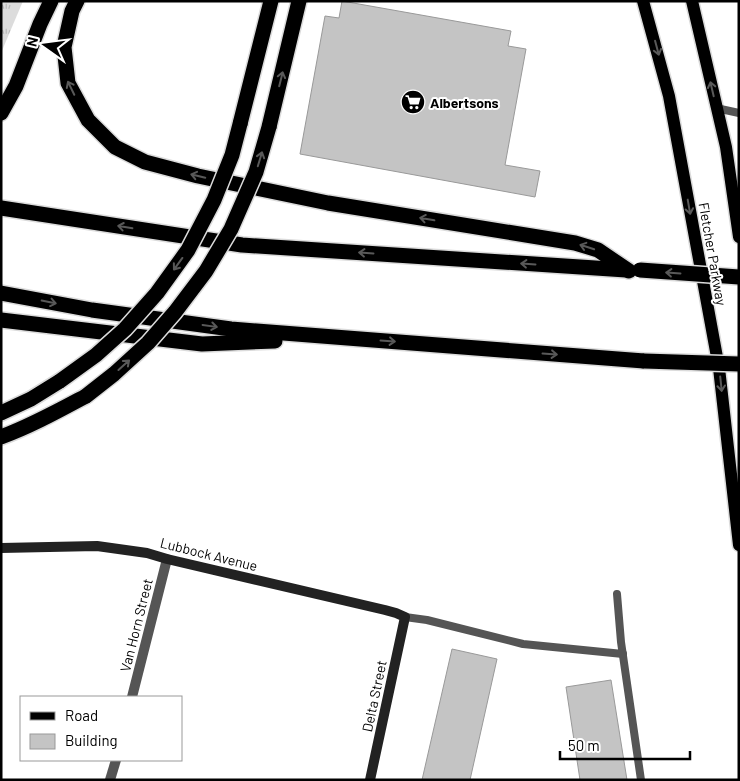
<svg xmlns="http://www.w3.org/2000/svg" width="740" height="781" font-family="Barlow,sans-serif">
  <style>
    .park { fill: url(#park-tufts) }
    .building { fill: #c4c4c4; stroke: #999 }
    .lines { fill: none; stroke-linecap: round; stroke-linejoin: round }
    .primary-casing { stroke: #dbdbdb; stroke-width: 15 }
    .highway-casing { stroke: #dbdbdb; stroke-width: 18 }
    .lane { stroke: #555; stroke-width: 8 }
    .street { stroke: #555; stroke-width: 10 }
    .secondary { stroke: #222; stroke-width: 10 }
    .primary { stroke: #000; stroke-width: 12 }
    .highway { stroke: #000; stroke-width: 15 }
    .highway-bridge-casing { stroke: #dbdbdb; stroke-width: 18; stroke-linecap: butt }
    .highway-bridge { stroke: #000; stroke-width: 15 }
    .oneway { stroke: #595959 }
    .labels { text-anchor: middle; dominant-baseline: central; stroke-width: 4; stroke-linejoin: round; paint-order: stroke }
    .poi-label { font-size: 14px; font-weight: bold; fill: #000; stroke: #fff; text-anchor: start }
    .street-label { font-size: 14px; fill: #000; stroke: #fff }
  </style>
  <defs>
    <pattern id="park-tufts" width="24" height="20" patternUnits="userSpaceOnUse" patternTransform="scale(1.25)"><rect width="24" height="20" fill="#dcdcdc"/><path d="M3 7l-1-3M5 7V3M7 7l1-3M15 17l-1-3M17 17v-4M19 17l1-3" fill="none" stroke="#bbb"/></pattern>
  </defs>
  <rect width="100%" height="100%" fill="#fff"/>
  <polygon class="park" points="1,1 23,1 1,53"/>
  <g class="building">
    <polygon points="342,1 511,31 508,46 526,49 505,165 540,171 535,197 300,154 325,16 339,18"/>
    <polygon points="452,649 497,659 470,780 422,780"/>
    <polygon points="611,680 627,780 580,780 566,687"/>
  </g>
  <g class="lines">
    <g class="primary-casing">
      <g id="primary">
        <polyline points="643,1 669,96 719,368 739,545"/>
        <polyline points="692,1 726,147 739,237"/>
      </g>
    </g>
    <g class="highway-casing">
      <g id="highway">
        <polyline points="77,1 72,11 64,47 68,83 88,120 115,147 145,162 198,176 328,203 575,243 598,250 629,271"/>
        <polyline points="1,113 16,86 40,24 51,1"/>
        <polyline points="240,124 271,1"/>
        <polyline points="269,127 299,1"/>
        <polyline points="1,208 242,245 626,270"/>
        <polyline points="1,293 92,310 231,329 644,361"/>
        <polyline points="1,320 202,344 275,341"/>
        <polyline points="1,413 31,399 60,381"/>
        <path d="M1,437C31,426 58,411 86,396"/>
      </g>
    </g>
    <g class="lane">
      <polyline points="716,108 739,113"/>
      <polyline points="617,594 621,642 641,780"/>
      <polyline points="405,617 427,620 523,644 623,654"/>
    </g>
    <g class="street">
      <polyline points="132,697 167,559"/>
      <polyline points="110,780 116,760"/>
    </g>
    <polyline class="secondary" points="1,548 97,546 147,553 167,559 385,610 396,613 405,617 370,780"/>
    <use href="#primary" class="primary"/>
    <use href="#highway" class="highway"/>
    <g class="highway-bridge-casing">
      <g id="highway-bridge">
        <polyline points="640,270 739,277"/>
        <polyline points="644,361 739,364"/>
        <polyline points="60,381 96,355 125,329 157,293 188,250 214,200 232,155 240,124"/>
        <polyline points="86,396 114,374 148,343 175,312 206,271 231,229 256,172 269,127"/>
      </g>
    </g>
    <use href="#highway-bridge" class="highway-bridge"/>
  </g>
  <defs><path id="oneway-shaft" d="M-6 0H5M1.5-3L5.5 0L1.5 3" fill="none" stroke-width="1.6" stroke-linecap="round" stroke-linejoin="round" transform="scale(1.25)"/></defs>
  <g class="oneway">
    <use href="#oneway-shaft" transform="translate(657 48) rotate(75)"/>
    <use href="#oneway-shaft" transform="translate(281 79) rotate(-76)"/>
    <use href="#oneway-shaft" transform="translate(71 88) rotate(-116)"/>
    <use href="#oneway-shaft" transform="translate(712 89) rotate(-103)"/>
    <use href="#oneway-shaft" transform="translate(260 159) rotate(-73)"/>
    <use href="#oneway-shaft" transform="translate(198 176) rotate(-166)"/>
    <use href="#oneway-shaft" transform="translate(689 207) rotate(80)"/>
    <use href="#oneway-shaft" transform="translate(427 219) rotate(-170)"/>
    <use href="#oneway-shaft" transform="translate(125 227) rotate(-171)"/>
    <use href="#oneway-shaft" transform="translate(587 247) rotate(-162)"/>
    <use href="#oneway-shaft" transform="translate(366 253) rotate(-176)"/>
    <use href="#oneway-shaft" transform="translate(178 264) rotate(126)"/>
    <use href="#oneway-shaft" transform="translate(528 264) rotate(-176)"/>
    <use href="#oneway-shaft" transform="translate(673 273) rotate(-176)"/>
    <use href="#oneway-shaft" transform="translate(49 302) rotate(11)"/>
    <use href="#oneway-shaft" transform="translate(210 326) rotate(8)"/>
    <use href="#oneway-shaft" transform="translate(388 341) rotate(4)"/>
    <use href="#oneway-shaft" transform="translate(550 354) rotate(4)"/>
    <use href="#oneway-shaft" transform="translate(124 365) rotate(-42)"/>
    <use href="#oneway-shaft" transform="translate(721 384) rotate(84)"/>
  </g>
  <defs>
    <g id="supermarket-disc" transform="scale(1.25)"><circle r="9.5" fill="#000" stroke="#fff"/><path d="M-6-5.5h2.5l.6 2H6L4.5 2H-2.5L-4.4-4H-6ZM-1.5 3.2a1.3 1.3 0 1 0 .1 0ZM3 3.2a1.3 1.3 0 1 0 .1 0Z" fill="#fff"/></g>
  </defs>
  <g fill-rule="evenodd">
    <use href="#supermarket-disc" x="413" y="102"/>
  </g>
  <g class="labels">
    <g class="poi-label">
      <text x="430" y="102">Albertsons</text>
    </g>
    <g class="street-label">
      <text transform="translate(713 254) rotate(80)">Fletcher Parkway</text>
      <text transform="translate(209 554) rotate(14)">Lubbock Avenue</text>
      <text transform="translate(136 625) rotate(-76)">Van Horn Street</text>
      <text transform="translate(374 696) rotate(-78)">Delta Street</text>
    </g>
  </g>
  <rect width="740" height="781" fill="none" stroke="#000000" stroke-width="5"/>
  <rect x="20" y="696" width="162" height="65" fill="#ffffff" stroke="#999999"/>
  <rect x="30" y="712" width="25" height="8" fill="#000000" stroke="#999999"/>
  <text x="65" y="721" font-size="15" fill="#000000">Road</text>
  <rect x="30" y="734" width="25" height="15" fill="#c4c4c4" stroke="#999999"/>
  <text x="65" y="746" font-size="15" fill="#000000">Building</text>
  <g transform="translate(45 45) rotate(284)" stroke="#ffffff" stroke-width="4" paint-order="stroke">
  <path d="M0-4L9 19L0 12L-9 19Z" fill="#000000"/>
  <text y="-8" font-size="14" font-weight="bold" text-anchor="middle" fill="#000000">N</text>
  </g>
  <path d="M560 751v8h130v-8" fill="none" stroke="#000000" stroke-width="2.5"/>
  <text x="568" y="751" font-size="15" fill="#000000" stroke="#ffffff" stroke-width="4" paint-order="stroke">50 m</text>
</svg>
